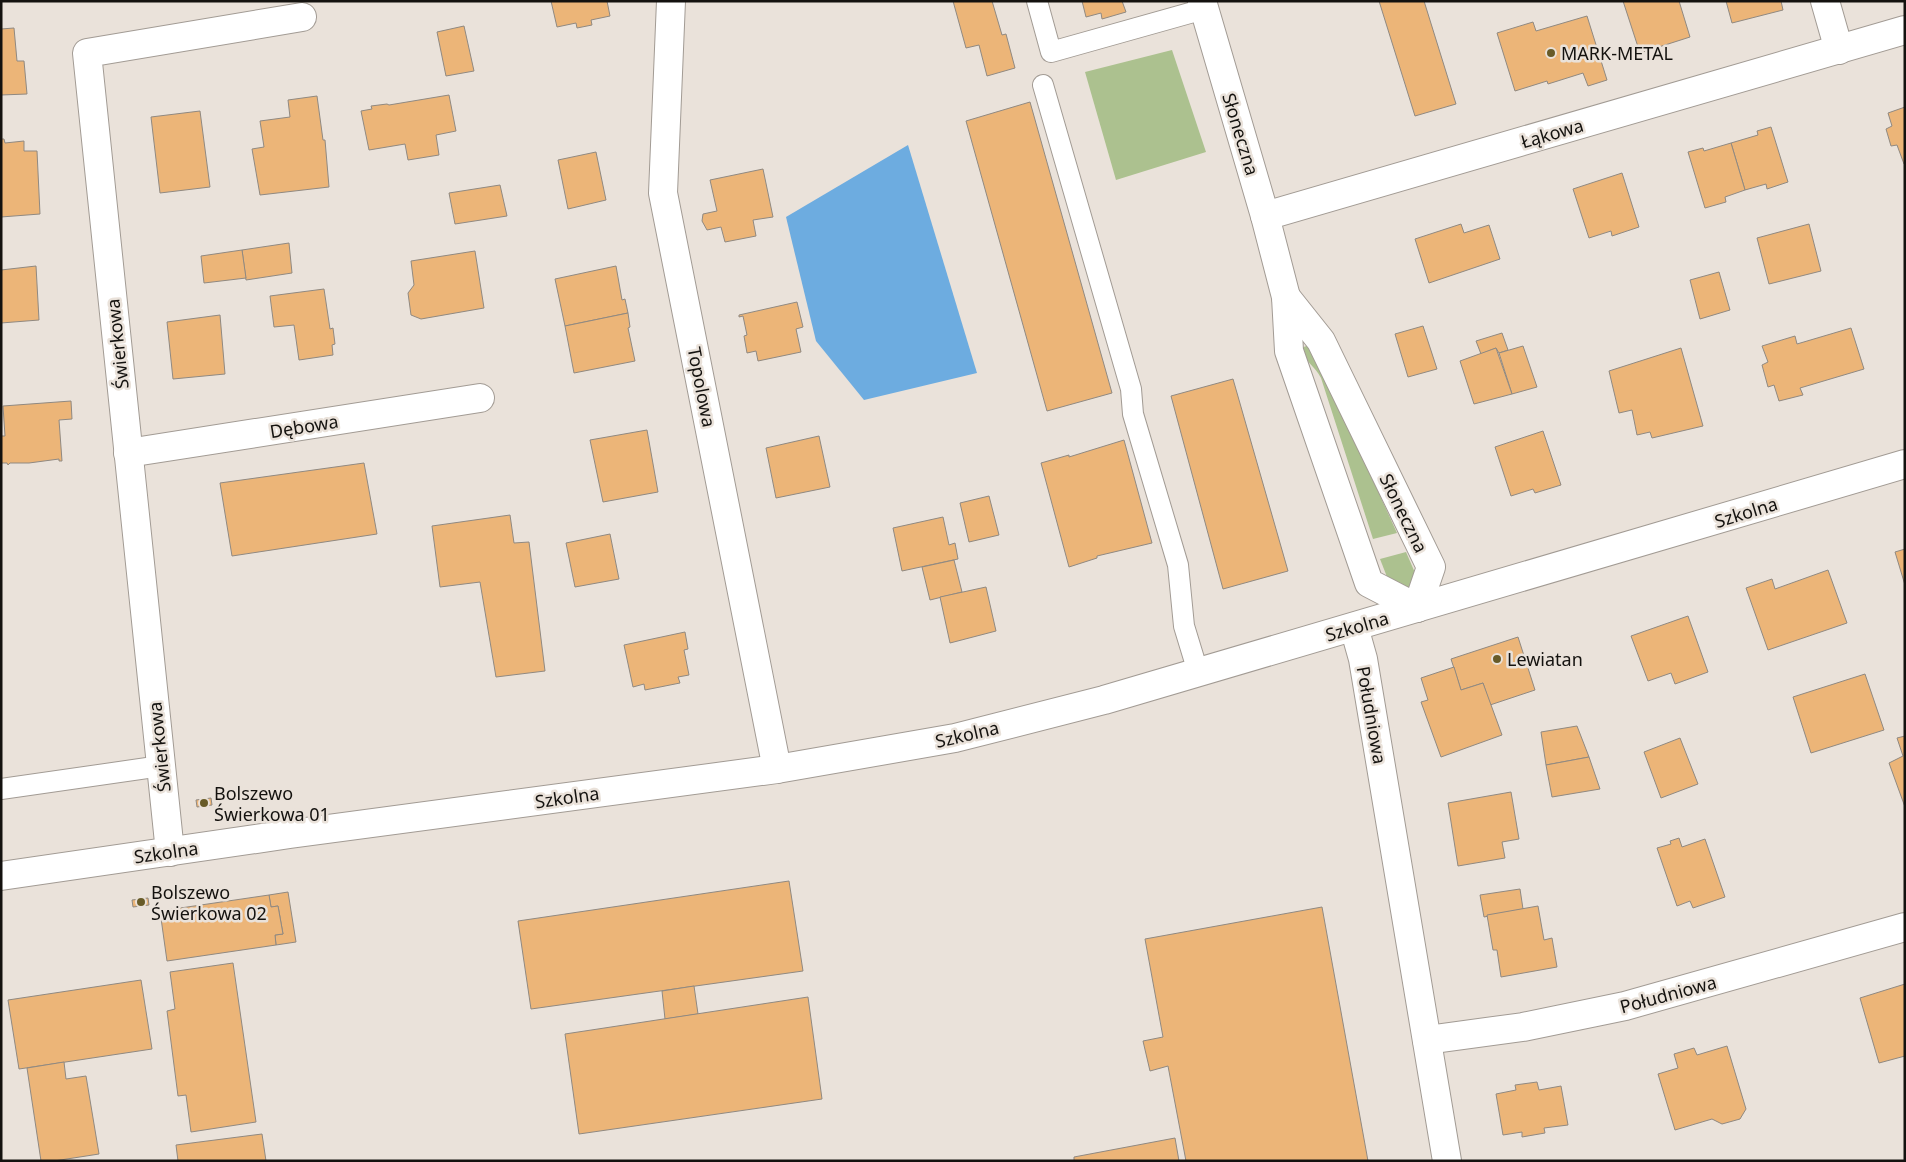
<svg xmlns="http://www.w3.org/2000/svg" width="1906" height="1162" font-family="'Noto Sans',sans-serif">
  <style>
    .green { fill: #acc18f }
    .water { fill: #6dace0 }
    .building { fill: #ecb578; stroke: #908981 }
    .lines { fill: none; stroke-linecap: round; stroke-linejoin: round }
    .lane-casing { stroke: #a29b94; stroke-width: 22 }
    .street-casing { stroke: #a29b94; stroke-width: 30 }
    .secondary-casing { stroke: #a29b94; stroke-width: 30 }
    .lane { stroke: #fff; stroke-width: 20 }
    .street { stroke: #fff; stroke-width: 28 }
    .secondary { stroke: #fff; stroke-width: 28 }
    .poi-dot { fill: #685b28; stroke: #eae2da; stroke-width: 2 }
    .labels { text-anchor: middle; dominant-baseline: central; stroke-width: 5; stroke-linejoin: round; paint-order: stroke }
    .poi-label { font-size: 18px; fill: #14120f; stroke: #eae2da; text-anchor: start }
    .street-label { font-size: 18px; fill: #14120f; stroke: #eae2da }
  </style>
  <rect width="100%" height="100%" fill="#eae2da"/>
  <g class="green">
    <polygon points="1172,50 1206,152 1116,180 1085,72"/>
    <path d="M1309,345L1313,348L1397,533L1373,539L1321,378C1315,366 1304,361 1301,348Z"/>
    <polygon points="1406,552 1416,575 1413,590 1389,582 1380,559"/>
  </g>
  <polygon class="water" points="908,145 977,373 864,400 816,341 786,217"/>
  <g class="building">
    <polygon points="551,1 607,1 610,16 591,20 592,25 577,28 576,23 557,27"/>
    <polygon points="953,1 992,1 1002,35 1006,34 1015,68 987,76 979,45 966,48"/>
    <polygon points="1082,1 1122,1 1126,12 1102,19 1101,13 1086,17"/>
    <polygon points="1379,1 1424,1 1456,104 1415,116"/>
    <polygon points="1623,1 1679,1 1690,37 1640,53"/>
    <polygon points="1726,1 1781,1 1783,10 1732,23"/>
    <polygon points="1587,16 1607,80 1588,86 1583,73 1548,84 1547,81 1515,91 1497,33 1533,22 1536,31"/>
    <polygon points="464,26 474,71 446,76 437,32"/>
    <polygon points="14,28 17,61 24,61 27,94 1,95 1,29"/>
    <polygon points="449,95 456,131 436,135 439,155 408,160 405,144 369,150 361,111 372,109 371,106 387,104 389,105"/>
    <polygon points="317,96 323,140 325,140 329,187 260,195 252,149 264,147 260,121 290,117 288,100"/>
    <polygon points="1030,102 1112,393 1047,411 966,121"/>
    <polygon points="1905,107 1905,164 1904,164 1897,145 1891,146 1886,129 1892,126 1888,113"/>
    <polygon points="200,111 210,187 160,193 151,117"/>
    <polygon points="1771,127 1788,182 1767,189 1766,184 1745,190 1731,143 1758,135 1757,131"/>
    <polygon points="1,139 4,139 5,143 24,141 24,151 37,151 40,214 1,217"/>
    <polygon points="1731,143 1745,190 1725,197 1726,202 1705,208 1688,152 1703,148 1704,151"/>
    <polygon points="596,152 606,200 568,209 558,160"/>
    <polygon points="763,169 773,217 753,220 756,236 725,242 721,227 707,230 702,221 703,214 717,211 710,180"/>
    <polygon points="1622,173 1639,227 1612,236 1611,231 1589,238 1573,189"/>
    <polygon points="500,185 507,216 455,224 449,193"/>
    <polygon points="1461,224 1464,233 1489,225 1500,259 1429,283 1415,239"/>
    <polygon points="1809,224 1821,271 1769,284 1757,238"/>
    <polygon points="289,243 292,273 246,280 242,250"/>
    <polygon points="242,250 246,278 204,283 201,256"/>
    <polygon points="475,251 484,308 421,319 411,315 408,293 414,285 411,261"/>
    <polygon points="36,266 39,320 1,323 1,270"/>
    <polygon points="616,266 622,300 625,299 628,313 565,326 555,279"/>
    <polygon points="1719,272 1730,310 1700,319 1690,280"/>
    <polygon points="324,289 330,329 333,328 335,344 332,345 333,355 299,360 294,325 274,327 270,296"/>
    <polygon points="797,302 803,327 796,329 801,352 758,361 756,351 747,353 744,336 747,335 743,316 739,317 739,315"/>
    <polygon points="628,313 630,327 628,328 635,361 574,373 565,326"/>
    <polygon points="220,315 225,374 173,379 167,322"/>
    <polygon points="1423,326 1437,369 1408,377 1395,334"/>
    <polygon points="1851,328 1864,369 1800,388 1803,395 1779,401 1774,385 1768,387 1762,365 1768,362 1762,346 1795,336 1797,344"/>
    <polygon points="1502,333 1508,350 1499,353 1496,348 1481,354 1476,341"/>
    <polygon points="1523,346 1537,387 1512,394 1499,353"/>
    <polygon points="1496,348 1512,394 1474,404 1460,361"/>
    <polygon points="1681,348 1703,426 1652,438 1650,432 1637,435 1632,410 1619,413 1609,371"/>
    <polygon points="1233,379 1288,571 1223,589 1171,396"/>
    <polygon points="71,401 72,419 59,420 62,461 59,461 59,459 29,463 10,463 8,465 7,463 1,463 1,436 5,436 3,406"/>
    <polygon points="647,430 658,492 603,502 590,440"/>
    <polygon points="1543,431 1561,485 1535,493 1533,489 1511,496 1495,447"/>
    <polygon points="819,436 830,487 776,498 766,448"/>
    <polygon points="1124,440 1152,543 1097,556 1097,558 1069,567 1041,463 1069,455 1069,457"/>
    <polygon points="364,463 377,534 232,556 220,483"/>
    <polygon points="989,496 999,535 969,542 960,503"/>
    <polygon points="510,515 514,543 529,542 545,671 496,677 480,582 440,587 432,526"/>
    <polygon points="943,517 949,545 955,543 958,559 902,571 893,528"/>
    <polygon points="610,534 619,579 575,587 566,543"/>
    <polygon points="1905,549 1905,585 1895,552"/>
    <polygon points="954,560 962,592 930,600 922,567"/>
    <polygon points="1828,570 1847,623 1768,650 1746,588 1772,579 1775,589"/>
    <polygon points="986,587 996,631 950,643 940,597"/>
    <polygon points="1688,616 1708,672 1675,684 1671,673 1648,681 1631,636"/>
    <polygon points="685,632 688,649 684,650 689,675 678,677 680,683 645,690 644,684 633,687 624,645"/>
    <polygon points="1518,637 1535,690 1490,705 1483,683 1461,690 1451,659"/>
    <polygon points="1454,667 1461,690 1483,683 1502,735 1441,757 1421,702 1428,700 1421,678"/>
    <polygon points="1865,674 1884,730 1811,753 1793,697"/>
    <polygon points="1577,726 1589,757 1546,765 1541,732"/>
    <polygon points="1905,736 1905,807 1889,763 1903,756 1897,738"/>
    <polygon points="1680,738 1698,784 1661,798 1644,752"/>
    <polygon points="1589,757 1600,789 1552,797 1546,765"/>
    <polygon points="1511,792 1519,839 1502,842 1505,858 1458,866 1448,803"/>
    <polygon points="211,798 212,805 197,807 196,800"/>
    <polygon points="1679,838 1682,847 1705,839 1725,897 1693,908 1690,901 1677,906 1657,848 1671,844 1670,841"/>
    <polygon points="789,881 803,971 531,1009 518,921"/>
    <polygon points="1520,889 1523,909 1484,917 1480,895"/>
    <polygon points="288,892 296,942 276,945 275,935 283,934 278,906 271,907 269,895"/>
    <polygon points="269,895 271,907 278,906 283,934 275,935 276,945 167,961 160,911"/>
    <polygon points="148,898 149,905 133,907 132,900"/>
    <polygon points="1538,906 1544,940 1552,938 1557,967 1501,977 1497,950 1493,950 1487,915"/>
    <polygon points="1322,907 1368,1161 1186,1161 1168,1066 1150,1071 1143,1041 1163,1037 1145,939"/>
    <polygon points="233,963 256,1122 191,1132 186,1095 178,1096 167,1011 175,1009 170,972"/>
    <polygon points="141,980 152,1049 19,1069 8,1000"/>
    <polygon points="1905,984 1905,1056 1879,1063 1860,998"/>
    <polygon points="694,986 698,1014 665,1019 662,991"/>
    <polygon points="808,997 822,1099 579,1134 565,1034"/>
    <polygon points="1727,1046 1746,1109 1740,1119 1722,1124 1712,1119 1675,1130 1658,1074 1678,1068 1674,1054 1694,1048 1697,1055"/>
    <polygon points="64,1062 66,1079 86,1076 99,1154 54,1161 41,1161 27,1068"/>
    <polygon points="1537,1082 1539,1090 1561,1086 1568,1125 1544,1128 1545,1133 1522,1137 1522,1132 1503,1135 1496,1094 1516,1090 1515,1085"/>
    <polygon points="262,1134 266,1161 178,1161 176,1145"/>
    <polygon points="1175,1138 1179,1161 1074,1161 1074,1157"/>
  </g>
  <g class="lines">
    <g class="lane-casing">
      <g id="lane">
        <polyline points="1037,1 1051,52 1204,9"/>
        <polyline points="1043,85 1131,389 1133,414 1178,565 1184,626 1198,672"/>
        <polyline points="1,789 161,766"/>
      </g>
    </g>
    <g class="street-casing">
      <g id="street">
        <polyline points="671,1 663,193 777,769"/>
        <polyline points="1825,1 1839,50"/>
        <polyline points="1265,216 1905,30"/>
        <polyline points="128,453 480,398"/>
        <polyline points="1354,627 1363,659 1447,1161"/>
        <polyline points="170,852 87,53 302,17"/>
        <polyline points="1427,1040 1523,1027 1625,1006 1905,927"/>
      </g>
    </g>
    <g class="secondary-casing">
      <g id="secondary">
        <polyline points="1202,1 1265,216 1286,297 1289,351 1369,583 1417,608"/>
        <polyline points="1286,297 1321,341 1431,567 1417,608"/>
        <polyline points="1,876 290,834 777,769 955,738 1104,700 1905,464"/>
      </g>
    </g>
    <use href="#lane" class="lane"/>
    <use href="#street" class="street"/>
    <use href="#secondary" class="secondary"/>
  </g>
  <g class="poi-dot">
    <circle cx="1551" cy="53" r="5"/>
    <circle cx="1497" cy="659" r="5"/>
    <circle cx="204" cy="803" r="5"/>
    <circle cx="141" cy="902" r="5"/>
  </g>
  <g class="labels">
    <g class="poi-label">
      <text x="1561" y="53">MARK-METAL</text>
      <text x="1507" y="659">Lewiatan</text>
      <text x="214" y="793">Bolszewo<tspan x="214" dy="21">Świerkowa 01</tspan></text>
      <text x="151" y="892">Bolszewo<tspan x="151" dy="21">Świerkowa 02</tspan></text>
    </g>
    <g class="street-label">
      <text transform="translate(1552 133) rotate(-16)">Łąkowa</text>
      <text transform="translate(1241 134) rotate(73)">Słoneczna</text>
      <text transform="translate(117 344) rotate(-96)">Świerkowa</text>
      <text transform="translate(702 387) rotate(79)">Topolowa</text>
      <text transform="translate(304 426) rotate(-9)">Dębowa</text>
      <text transform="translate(1746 512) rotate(-17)">Szkolna</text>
      <text transform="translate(1404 513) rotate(64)">Słoneczna</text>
      <text transform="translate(1357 626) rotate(-16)">Szkolna</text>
      <text transform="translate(1372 715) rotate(80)">Południowa</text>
      <text transform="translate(967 734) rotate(-13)">Szkolna</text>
      <text transform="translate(159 747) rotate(-96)">Świerkowa</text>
      <text transform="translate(567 797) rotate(-8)">Szkolna</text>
      <text transform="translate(166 852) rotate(-8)">Szkolna</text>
      <text transform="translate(1668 994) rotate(-15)">Południowa</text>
    </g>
  </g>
  <rect width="1906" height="1162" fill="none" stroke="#14120f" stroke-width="5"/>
</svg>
